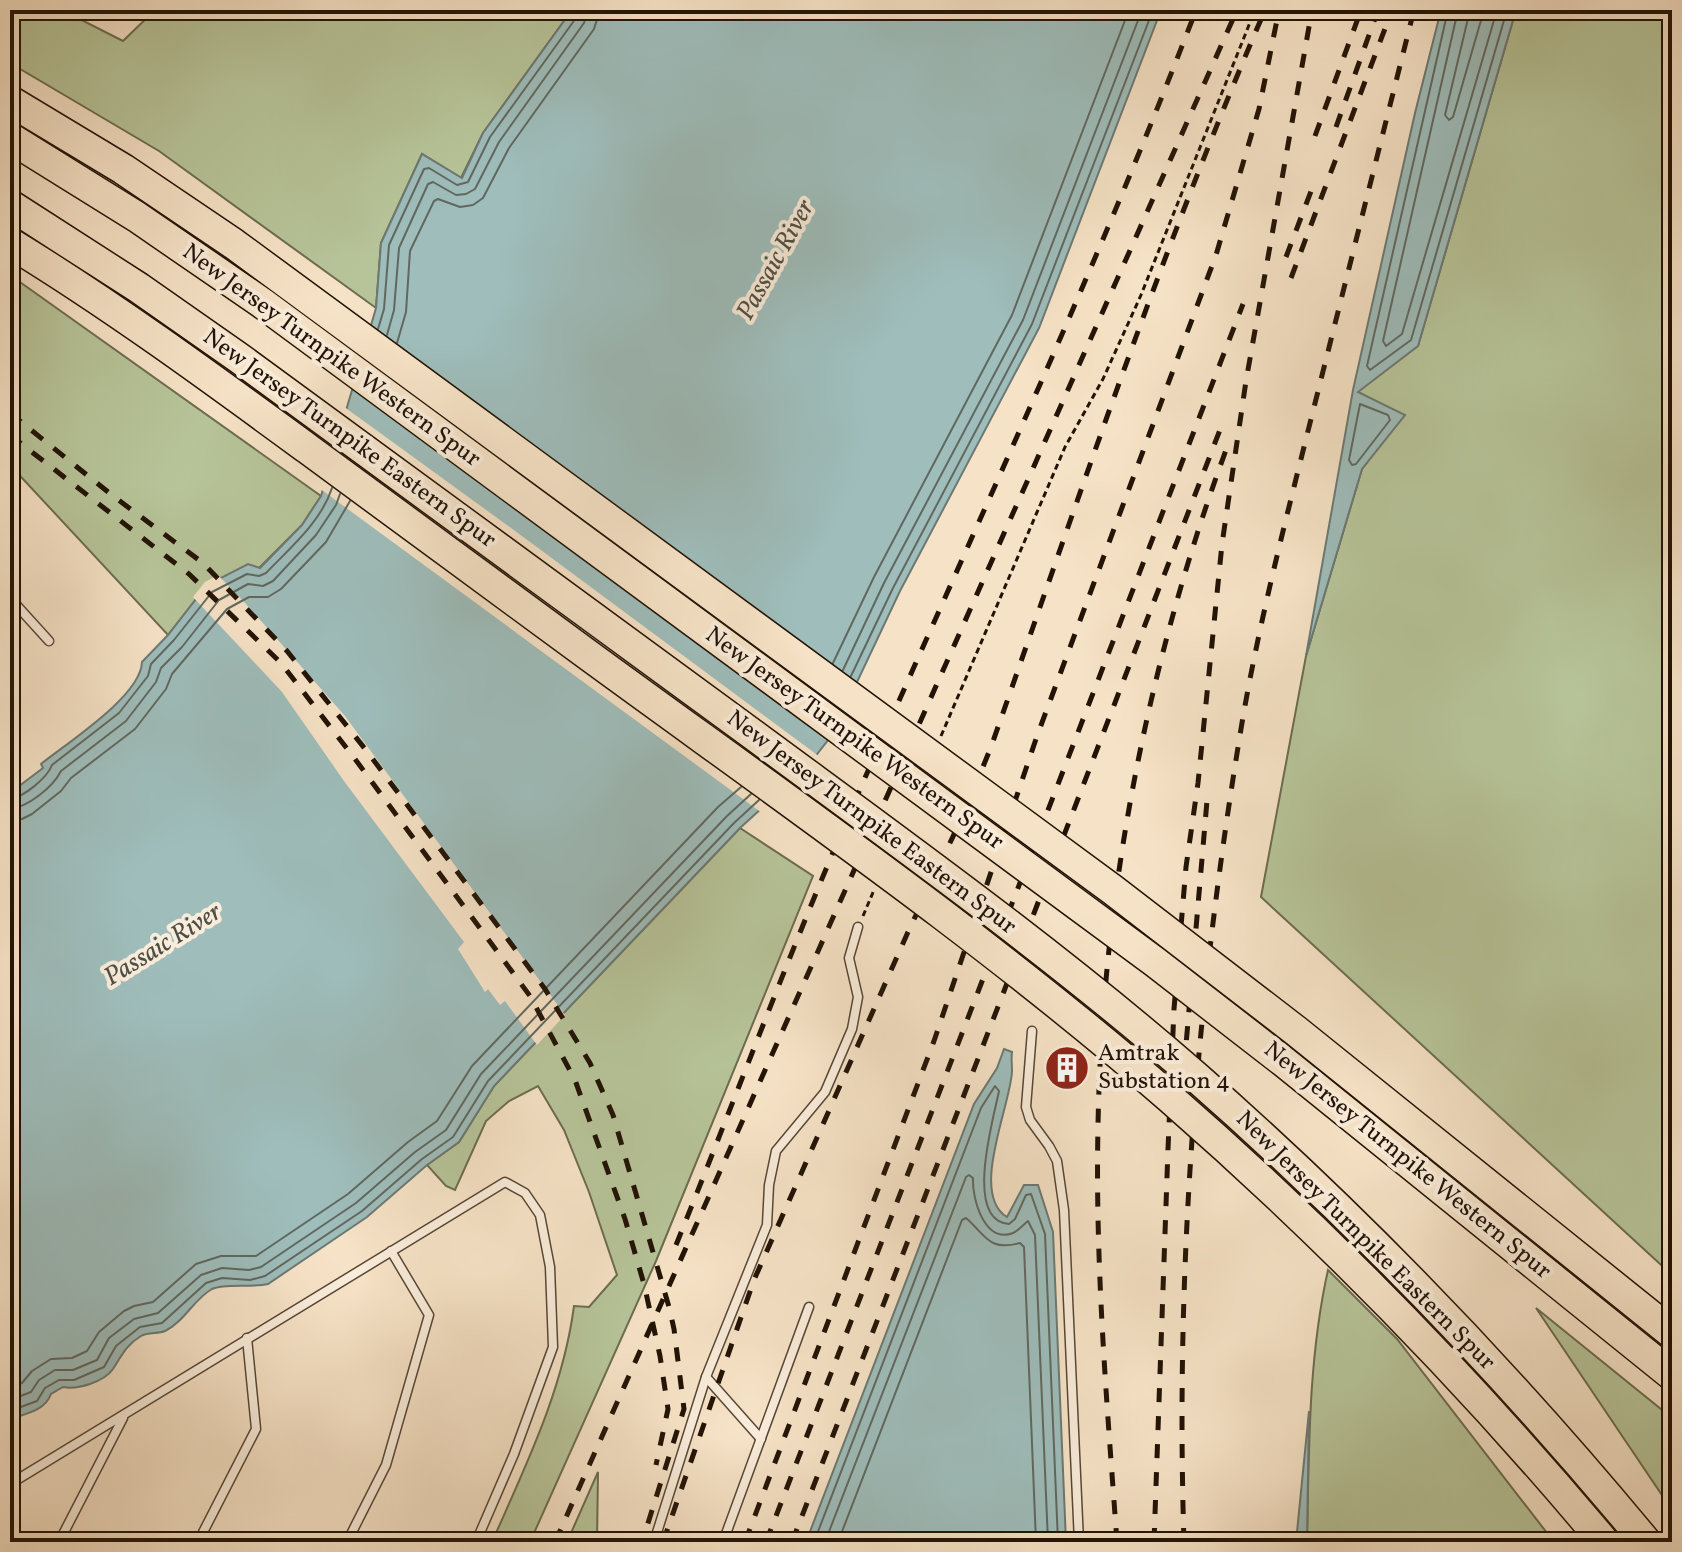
<svg xmlns="http://www.w3.org/2000/svg" width="1682" height="1552" font-family="Vollkorn,serif">
  <style>
    .green { fill: #b7c499; stroke: #6c6c50; stroke-width: 2 }
    .water { fill: #9ebdbb; stroke: #6c7973; stroke-width: 2 }
    .pier { fill: #f6e2c6 }
    .lines { fill: none; stroke-linecap: round; stroke-linejoin: round }
    .shore { stroke: #606860; stroke-width: 2 }
    .service-casing { stroke: #574736; stroke-width: 11 }
    .path { stroke: #221306; stroke-width: 3; stroke-dasharray: 6 4; stroke-linecap: butt }
    .service { stroke: #f9ecda; stroke-width: 8 }
    .rail { stroke: #221306; stroke-width: 5; stroke-dasharray: 14 14; stroke-linecap: butt }
    .motorway-bridge-casing { stroke: #221306; stroke-width: 33; stroke-linecap: butt }
    .motorway-bridge { stroke: #f6e2c6; stroke-width: 30 }
    .labels { text-anchor: middle; dominant-baseline: central; stroke-width: 8; stroke-linejoin: round; paint-order: stroke }
    .street-label { font-size: 24px; fill: #221306; stroke: #f9ecda }
    .poi-label { font-size: 24px; fill: #221306; stroke: #f9ecda; text-anchor: start }
    .water-label { font-size: 26px; font-style: italic; fill: #4d4e45; stroke: #f9ecda }
  </style>
  <rect width="100%" height="100%" fill="#f6e2c6"/>
  <filter id="stains"><feTurbulence type="fractalNoise" baseFrequency=".0025" numOctaves="4"/><feColorMatrix values="0 0 0 0 .2 0 0 0 0 .09 0 0 0 0 .02 0 0 0 .5 -.17"/></filter>
  <radialGradient id="worn" r=".72"><stop offset=".6" stop-color="#630" stop-opacity="0"/><stop offset="1" stop-color="#630" stop-opacity=".3"/></radialGradient>
  <g class="green">
    <polygon points="10,10 62,10 123,41 155,10 572,10 483,133 461,178 422,154 381,243 376,308 159,151 10,63"/>
    <polygon points="1516,10 1672,10 1672,1275 1261,897 1306,656 1362,469 1404,415 1357,392 1418,346"/>
    <polygon points="10,275 321,496 302,525 259,568 207,585 168,635 10,465"/>
    <path d="M740,828L813,876L656,1261L530,1542H492C526,1465 563,1390 574,1306L589,1307L617,1275L589,1192L564,1130L538,1086L509,1101L486,1121L455,1190L446,1186L427,1165L459,1142L494,1086Z"/>
    <path d="M1328,1270L1397,1339L1554,1542H1307C1309,1451 1308,1360 1328,1270Z"/>
    <polygon points="1536,1308 1672,1418 1672,1510"/>
    <polygon points="598,1472 597,1542 567,1542"/>
  </g>
  <g class="water">
    <path d="M572,10H1161L1039,328L900,591L832,735L807,767L740,828L494,1086L459,1142L427,1165L367,1217L268,1284C251,1288 225,1283 212,1289C194,1299 184,1322 165,1331C158,1334 148,1332 141,1336C126,1345 122,1355 113,1369C104,1382 77,1390 63,1387L51,1394C45,1411 25,1414 10,1419V793L43,768L41,764C67,743 141,696 142,662L168,635L207,585L248,564L260,568L302,525L321,496L376,308L381,243L422,154L462,178L483,133Z"/>
    <polygon points="1441,10 1516,10 1418,346 1358,392 1405,415 1362,469 1306,656 1353,390 1415,113"/>
    <path d="M1004,1049L1012,1052C1011,1059 1012,1064 1012,1071C1011,1105 969,1194 1007,1217L1024,1185H1038L1053,1232L1066,1542H806L974,1104L997,1068Z"/>
    <polygon points="1309,1411 1307,1542 1296,1542"/>
  </g>
  <g class="pier">
    <polygon points="343,406 522,536 820,757 810,770 762,813 319,488"/>
    <polygon points="218,575 246,604 345,716 565,1015 537,1045 505,1001 500,1005 488,989 485,992 458,949 464,942 344,781 282,692 193,597 205,582"/>
  </g>
  <g class="lines">
    <g class="shore">
      <polyline points="1448,10 1367,366 1370,370 1411,340 1507,10"/>
      <polyline points="1458,10 1383,341 1386,346 1402,334 1497,10"/>
      <polyline points="1470,10 1445,115 1449,120 1453,117 1484,10"/>
      <polyline points="378,329 384,309 389,245 424,169 429,168 457,185 468,182 490,137 576,18 577,10"/>
      <polyline points="387,335 394,310 399,248 428,184 433,182 456,195 466,194 475,189 499,142 584,23 588,10"/>
      <polyline points="397,343 406,312 410,251 434,201 438,199 460,207 473,205 483,198 509,148 594,29 600,10"/>
      <polygon points="1360,404 1388,415 1390,420 1356,464 1352,465 1349,460"/>
      <polyline points="833,663 874,577 1012,315 1129,10"/>
      <polyline points="843,670 884,583 1023,320 1142,10"/>
      <polyline points="851,676 893,588 1032,324 1153,10"/>
      <path d="M10,799C24,797 47,778 52,765L119,713L148,676L151,664L174,640L212,592L247,574L259,576L266,573C290,548 321,522 332,488"/>
      <path d="M10,809C28,807 53,787 61,771L126,721L156,682L161,668L182,647L219,600L248,584L263,586L273,581L316,535L336,505L340,494"/>
      <polyline points="10,821 22,819 32,814 61,791 71,778 135,729 166,689 172,674 227,609 249,597 268,597 281,589 326,542 350,501"/>
      <polyline points="10,1387 22,1383 32,1371 51,1359 72,1358 87,1351 99,1332 124,1311 134,1306 153,1302 196,1264 221,1256 256,1256 348,1194 408,1142 437,1121 472,1066 718,807 741,787"/>
      <polyline points="10,1400 31,1392 39,1380 55,1370 73,1370 97,1360 109,1338 134,1319 158,1313 201,1275 222,1268 249,1270 261,1267 356,1203 415,1152 446,1130 481,1074 727,816 751,794"/>
      <polyline points="10,1411 37,1401 45,1388 59,1380 74,1380 104,1367 116,1346 140,1327 162,1323 206,1283 222,1278 250,1280 265,1276 362,1211 422,1159 453,1137 488,1081 734,823 759,800"/>
      <path d="M814,1542L981,1108L995,1086L999,1091C994,1117 963,1221 1009,1224L1015,1219L1026,1195L1031,1194L1045,1234L1058,1542"/>
      <path d="M825,1542L966,1177L969,1175L973,1178C972,1198 984,1244 1013,1233C1019,1230 1024,1224 1028,1221L1035,1235L1048,1542"/>
      <path d="M838,1542L962,1220L966,1218C985,1234 988,1252 1020,1243L1024,1247L1036,1542"/>
    </g>
    <g class="service-casing">
      <g id="service">
        <polyline points="10,598 49,641"/>
        <polyline points="1032,1031 1026,1107 1030,1120 1049,1146 1057,1161 1064,1210 1079,1542"/>
        <polyline points="761,1439 706,1377 767,1225 769,1185 776,1151 825,1092 852,1029 858,997 849,958 858,927"/>
        <polyline points="10,1484 505,1182 525,1193 540,1215 550,1267 553,1347 514,1454 476,1542"/>
        <polyline points="59,1542 123,1418"/>
        <polyline points="198,1542 256,1429 247,1338"/>
        <polyline points="347,1542 386,1465 429,1315 391,1251"/>
        <polyline points="654,1542 706,1377"/>
        <polyline points="723,1542 809,1307"/>
      </g>
    </g>
    <g class="path">
      <polyline points="941,736 1065,447 1103,379 1141,295 1255,10"/>
      <polyline points="863,916 874,890"/>
    </g>
    <use href="#service" class="service"/>
    <g class="rail">
      <polyline points="1336,127 1378,10"/>
      <polyline points="1315,136 1361,10"/>
      <polyline points="1286,257 1313,186"/>
      <polyline points="1291,278 1392,10"/>
      <polyline points="10,413 113,496 203,563 287,651 366,750 545,989 590,1063 613,1115 669,1307 674,1329 684,1409 642,1542"/>
      <polyline points="10,435 189,574 281,663 355,759 530,996 575,1080 625,1219 644,1284 660,1356 668,1409 656,1465"/>
      <polyline points="1184,1068 1208,789"/>
      <path d="M676,1245C740,1087 799,927 868,771C979,518 1097,268 1196,10"/>
      <polyline points="555,1542 1237,10"/>
      <path d="M663,1542L754,1280L908,932L965,811L991,747C1078,500 1161,251 1265,10"/>
      <polyline points="745,1542 934,1041 1037,736 1216,255 1259,109 1279,10"/>
      <polyline points="766,1542 1243,304"/>
      <polyline points="792,1542 1223,422"/>
      <path d="M1117,1542C1107,1404 1095,1265 1098,1126C1102,894 1148,659 1229,442"/>
      <polyline points="1154,1542 1168,1149 1174,1009 1186,867 1198,783 1222,544 1246,381 1312,10"/>
      <path d="M1184,1542C1175,1265 1197,990 1243,717C1260,619 1285,523 1309,427C1344,288 1379,149 1414,10"/>
    </g>
    <g class="motorway-bridge-casing">
      <g id="motorway-bridge">
        <polyline points="10,101 123,169 234,244 1113,890 1295,1030 1672,1333"/>
        <polyline points="10,138 137,217 262,303 1155,962 1284,1062 1672,1375"/>
        <path d="M10,205L139,288L239,358C411,484 583,610 755,736C904,846 1055,954 1195,1076C1358,1219 1508,1375 1646,1542"/>
        <path d="M10,243C113,306 211,378 308,449C400,517 492,584 584,652C782,797 985,937 1170,1098C1326,1234 1471,1383 1604,1542"/>
      </g>
    </g>
    <use href="#motorway-bridge" class="motorway-bridge"/>
  </g>
  <defs>
    <g id="building-disc" transform="scale(2.3)"><circle r="9.5" fill="#8f2418" stroke="#f9ecda"/><path d="M-4-6H4V6H1V3H-1V6H-4ZM-2.5-4.3h1.7v1.8h-1.7ZM.8-4.3h1.7v1.8H.8ZM-2.5-1h1.7V.8h-1.7ZM.8-1h1.7V.8H.8Z" fill="#fff"/></g>
  </defs>
  <g fill-rule="evenodd">
    <use href="#building-disc" x="1067" y="1068"/>
  </g>
  <g class="labels">
    <g class="street-label">
      <text transform="translate(331 356) rotate(36)">New Jersey Turnpike Western Spur</text>
      <text transform="translate(349 439) rotate(36)">New Jersey Turnpike Eastern Spur</text>
      <text transform="translate(854 739) rotate(36)">New Jersey Turnpike Western Spur</text>
      <text transform="translate(871 823) rotate(37)">New Jersey Turnpike Eastern Spur</text>
      <text transform="translate(1407 1161) rotate(39)">New Jersey Turnpike Western Spur</text>
      <text transform="translate(1365 1241) rotate(45)">New Jersey Turnpike Eastern Spur</text>
    </g>
    <g class="poi-label">
      <text x="1098" y="1054">Amtrak<tspan x="1098" dy="28">Substation 4</tspan></text>
    </g>
    <g class="water-label">
      <text transform="translate(776 260) rotate(-61)">Passaic River</text>
      <text transform="translate(163 945) rotate(-32)">Passaic River</text>
    </g>
  </g>
  <rect width="1682" height="1552" fill="none" stroke="#f6e2c6" stroke-width="40"/>
  <rect x="12" y="12" width="1658" height="1528" fill="none" stroke="#221306" stroke-width="4"/>
  <rect x="20" y="20" width="1642" height="1512" fill="none" stroke="#221306" stroke-width="2"/>
  <rect width="100%" height="100%" filter="url(#stains)"/>
  <rect width="100%" height="100%" fill="url(#worn)"/>
</svg>
